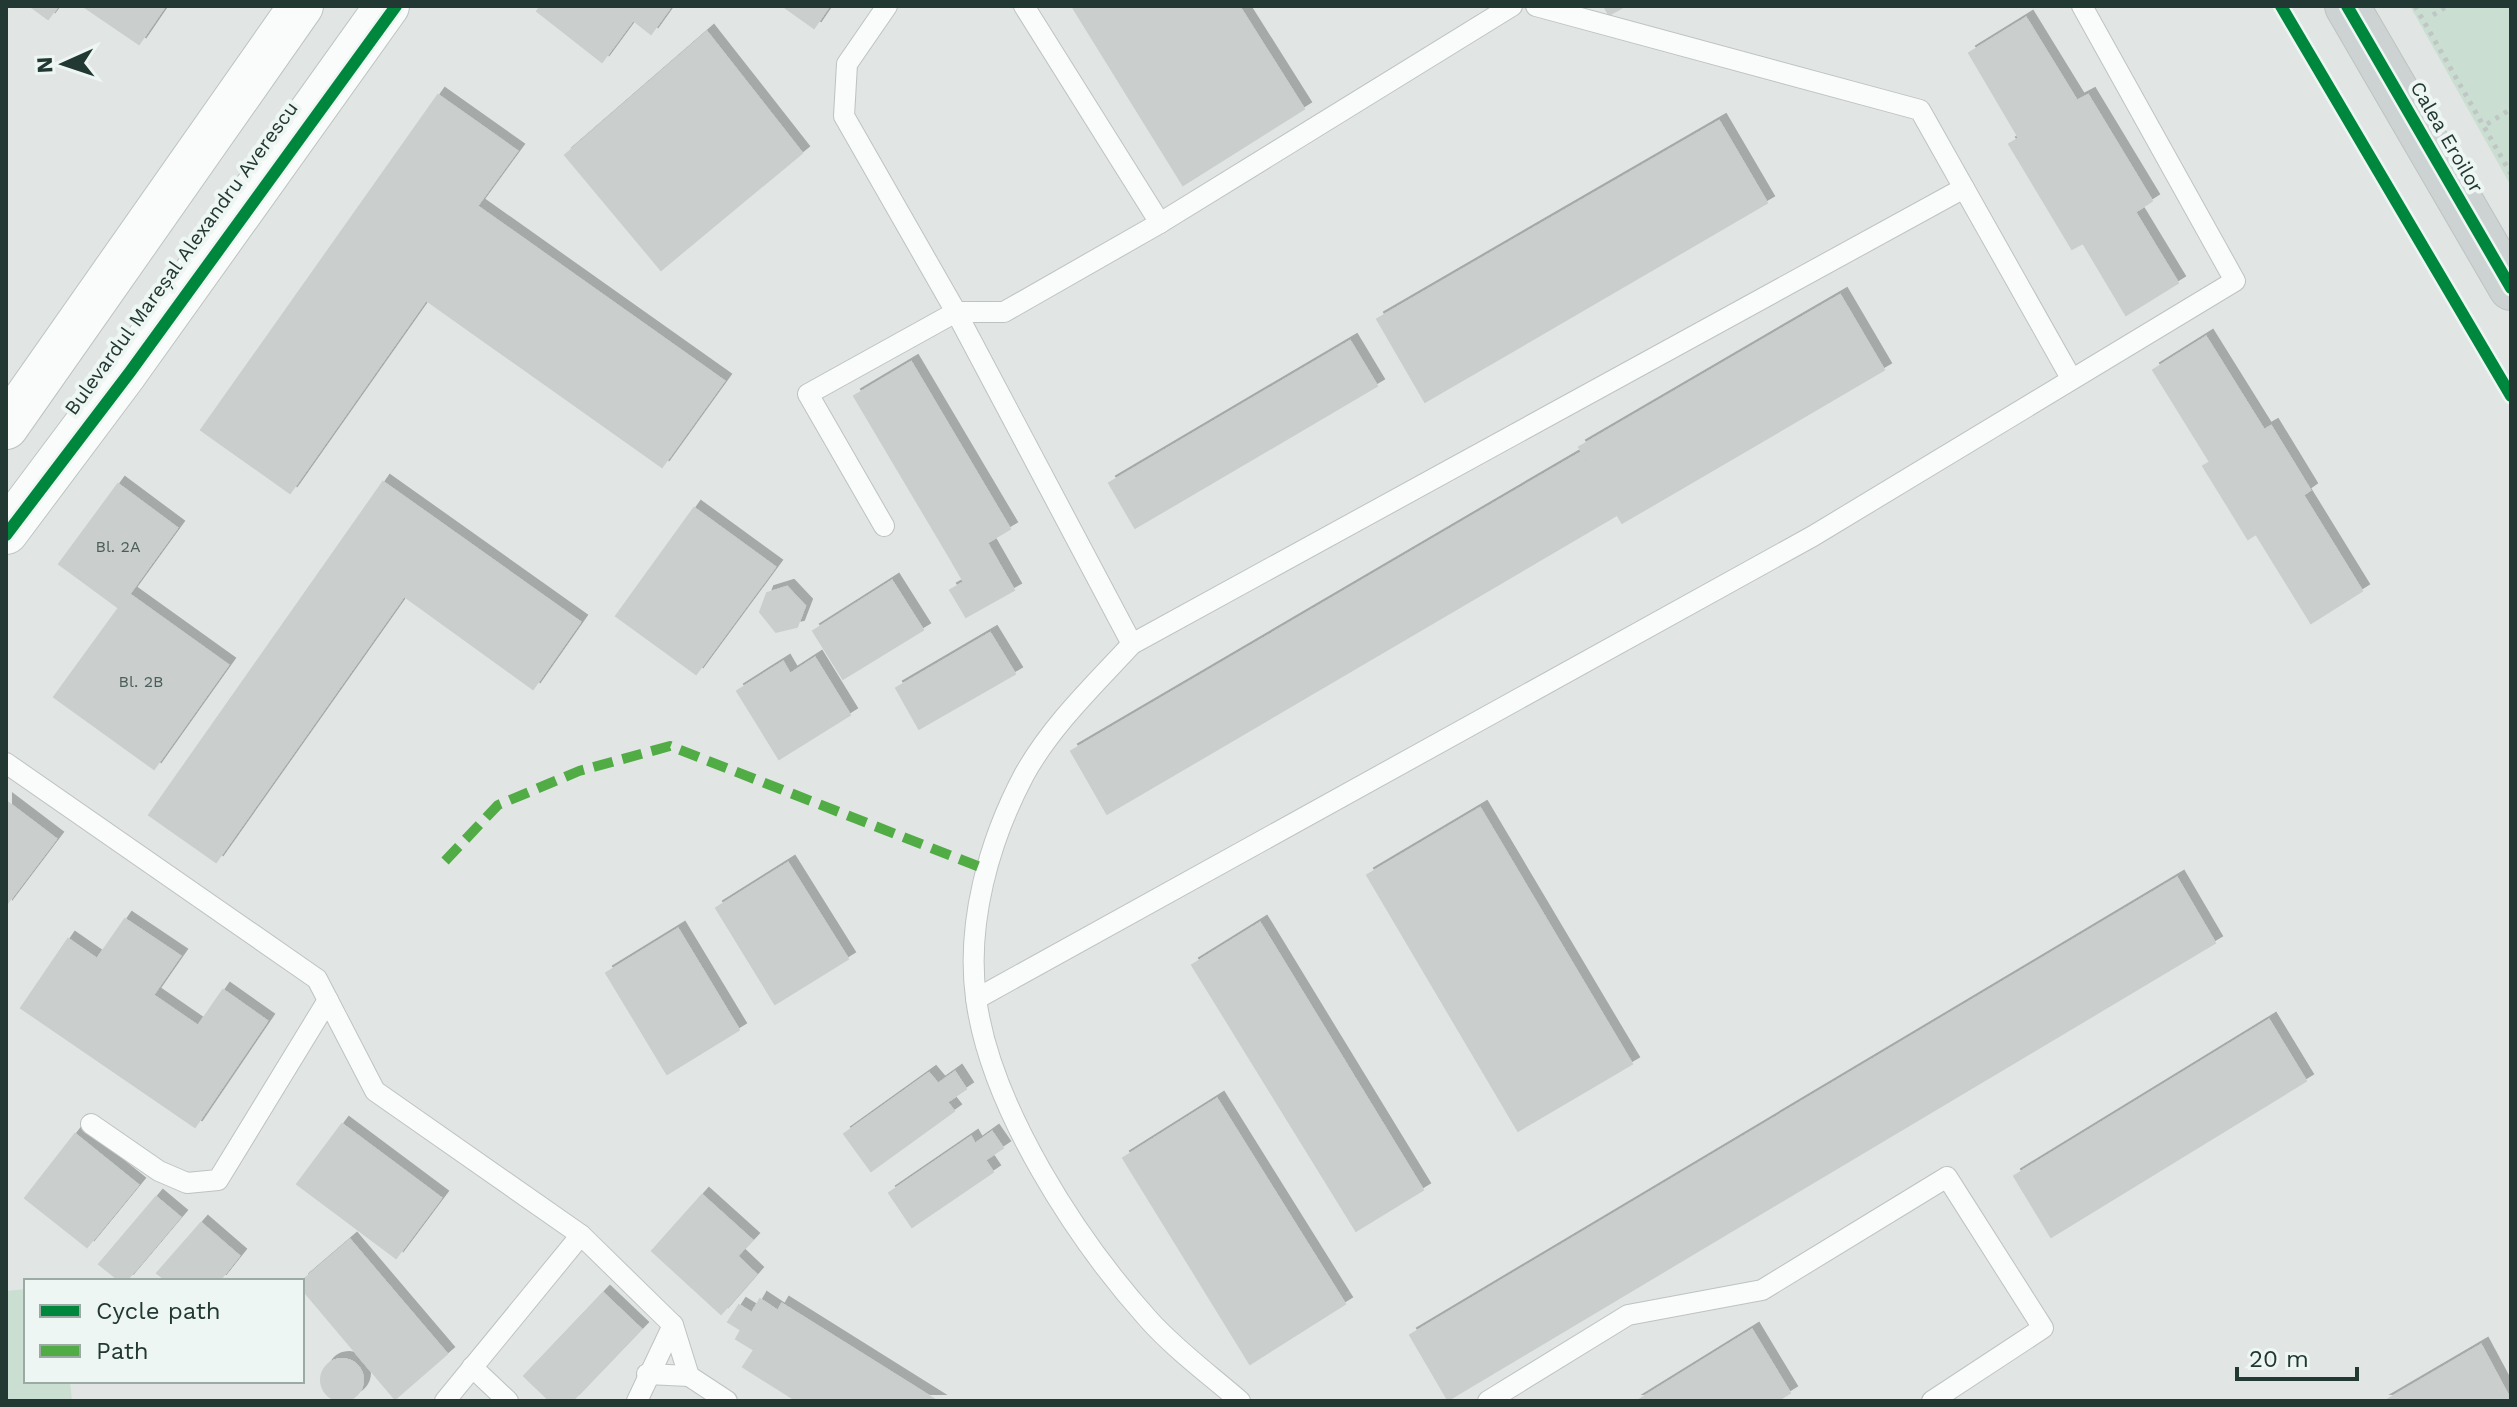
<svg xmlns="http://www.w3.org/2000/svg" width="2517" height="1407" font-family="'Work Sans',sans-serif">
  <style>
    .green { fill: #cadfd2 }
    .building { fill: #cacfcd; stroke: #cacfcd; stroke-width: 2; filter: url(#shadow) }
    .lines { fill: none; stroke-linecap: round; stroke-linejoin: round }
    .lane-casing { stroke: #bec3c1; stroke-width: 22 }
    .secondary-casing { stroke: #bdc4c2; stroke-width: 46 }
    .primary-casing { stroke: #bcc3c1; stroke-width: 46 }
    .path { stroke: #bfc6c5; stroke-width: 5; stroke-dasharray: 4 6; stroke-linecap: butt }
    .lane { stroke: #fafbfb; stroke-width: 20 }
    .secondary { stroke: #fafbfb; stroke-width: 44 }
    .primary { stroke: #ccd3d2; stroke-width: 44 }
    .quiet { stroke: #52ac45; stroke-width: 10; stroke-dasharray: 20 10; stroke-linecap: butt }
    .cycleway-casing { stroke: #eef6f3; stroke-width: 17 }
    .cycleway { stroke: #00873e; stroke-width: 12 }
    .labels { text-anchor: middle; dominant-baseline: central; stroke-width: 8; stroke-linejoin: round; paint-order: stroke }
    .number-label { font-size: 16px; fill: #4c5e5a }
    .street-label { font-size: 20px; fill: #213833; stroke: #eef6f3 }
  </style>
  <defs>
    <filter id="shadow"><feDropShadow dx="7" dy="-7" stdDeviation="0" flood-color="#0004"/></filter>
  </defs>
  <rect width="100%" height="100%" fill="#e1e6e4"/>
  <g class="green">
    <polygon points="2410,6 2511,6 2511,186"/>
    <polygon points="26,1289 26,1381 70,1381 72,1401 6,1401 6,1291"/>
  </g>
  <g class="building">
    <polygon points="30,6 58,6 48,19"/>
    <polygon points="83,6 165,6 139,44"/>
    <polygon points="541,6 671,6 651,34 633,20 602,62 537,11"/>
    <polygon points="783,6 829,6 814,28"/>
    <polygon points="1072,6 1239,6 1304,109 1183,185"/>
    <polygon points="1604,6 1625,6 1609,15"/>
    <polygon points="2026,18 2077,101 2088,95 2152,201 2135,212 2178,283 2126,315 2083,243 2072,249 2009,144 2019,138 1969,53"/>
    <polygon points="707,32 802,153 661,270 565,155"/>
    <polygon points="438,95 517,151 477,206 724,381 662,467 426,300 290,493 201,430"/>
    <polygon points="1719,121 1767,203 1425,402 1377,319"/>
    <polygon points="1840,295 1884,370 1622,523 1579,447"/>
    <polygon points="2206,337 2264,430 2271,426 2310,490 2303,495 2362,591 2311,623 2256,534 2248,539 2203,466 2210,462 2153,370"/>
    <polygon points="1350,341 1377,386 1135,528 1109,483"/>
    <polygon points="911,362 1010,529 953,563 854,396"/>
    <polygon points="1580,453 1617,515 1107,814 1071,751"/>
    <polygon points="383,482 580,622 533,689 404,596 216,862 149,815"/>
    <polygon points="118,484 177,528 119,608 59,564"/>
    <polygon points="694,508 775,567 696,674 616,616"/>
    <polygon points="987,543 1014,590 966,617 950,590 964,582 953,563"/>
    <polygon points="892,581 923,630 843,679 813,631"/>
    <polygon points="787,587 805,606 797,627 776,632 760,612 767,593"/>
    <polygon points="129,594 228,665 154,769 54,697"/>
    <polygon points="990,633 1015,674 919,729 896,688"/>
    <polygon points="815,658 850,715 779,759 737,691 783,662 790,674"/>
    <polygon points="6,801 56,839 6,905"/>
    <polygon points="1480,808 1632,1064 1518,1131 1367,875"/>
    <polygon points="788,863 848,959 775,1004 716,908"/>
    <polygon points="2177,878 2215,943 1448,1400 1410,1335"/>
    <polygon points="125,919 180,956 153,995 198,1026 223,990 267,1021 195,1127 21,1008 68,939 97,959"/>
    <polygon points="1260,923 1423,1190 1356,1231 1192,965"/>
    <polygon points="678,929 739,1030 667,1074 606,973"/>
    <polygon points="2269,1020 2306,1081 2051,1237 2014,1176"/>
    <polygon points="955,1072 966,1089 947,1102 954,1111 871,1171 844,1134 929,1073 938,1084"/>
    <polygon points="1217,1099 1345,1304 1250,1364 1123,1158"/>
    <polygon points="342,1124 441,1198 396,1258 297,1184"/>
    <polygon points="992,1132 1003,1148 985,1160 993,1172 912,1227 889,1193 971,1137 975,1144"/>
    <polygon points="75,1134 138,1185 87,1247 25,1198"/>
    <polygon points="702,1195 752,1240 737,1256 756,1274 721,1314 652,1251"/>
    <polygon points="156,1197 180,1217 126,1281 120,1281 99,1264"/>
    <polygon points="201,1223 239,1256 219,1281 167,1281 157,1273"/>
    <polygon points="350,1240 447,1354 395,1399 302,1289 302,1281"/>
    <polygon points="603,1293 641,1329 572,1401 550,1401 524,1376"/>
    <polygon points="760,1299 778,1311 782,1304 937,1401 797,1401 743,1367 754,1350 736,1339 741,1330 728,1322 739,1305 752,1313"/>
    <polygon points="1752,1330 1790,1393 1777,1401 1637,1401"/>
    <polygon points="2481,1345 2511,1401 2385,1401"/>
    <circle cx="342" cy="1380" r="21"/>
  </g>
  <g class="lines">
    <g class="lane-casing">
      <g id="lane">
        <polyline points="1024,6 1160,223"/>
        <polyline points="1536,6 1920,110 2071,378"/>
        <polyline points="884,526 808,394 956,312 844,116 847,64 887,6"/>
        <polyline points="1132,644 956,312 1004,312 1160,223 1512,6"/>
        <polyline points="6,763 317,979 375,1091 581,1235 673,1325 689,1376 727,1401"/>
        <polyline points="976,999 1813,536 2235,281 2082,6"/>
        <polyline points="91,1124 159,1171 187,1183 218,1180 328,1000"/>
        <polyline points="472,1367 508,1401"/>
        <polyline points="647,1374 689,1376"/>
        <polyline points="445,1401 581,1235"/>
        <polyline points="637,1401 673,1325"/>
        <path d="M1240,1401C1210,1375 1176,1350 1149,1320C1077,1240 990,1107 976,998C966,923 989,841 1024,775C1051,726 1094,685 1132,644L1964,188"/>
        <polyline points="1488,1401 1628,1315 1762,1290 1947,1177 2043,1328 1932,1401"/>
      </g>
    </g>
    <g class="secondary-casing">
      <g id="secondary">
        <polyline points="6,427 301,6"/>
        <polyline points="6,532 125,373 387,6"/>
      </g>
    </g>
    <g class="primary-casing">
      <polyline id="primary" points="2347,6 2511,288"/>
    </g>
    <g class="path">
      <polyline points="2415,6 2511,174"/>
      <polyline points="2433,15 2447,6"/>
      <polyline points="2487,124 2511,109"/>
    </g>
    <use href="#lane" class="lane"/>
    <use href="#secondary" class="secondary"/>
    <use href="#primary" class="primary"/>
    <polyline class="quiet" points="445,861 498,805 579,771 670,746 985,869"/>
    <g class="cycleway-casing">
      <g id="cycleway">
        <polyline points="2281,6 2511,396"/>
        <polyline points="2347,6 2511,288"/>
        <polyline points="6,535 130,372 396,6"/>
      </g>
    </g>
    <use href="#cycleway" class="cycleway"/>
  </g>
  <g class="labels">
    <g class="number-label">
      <text x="118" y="546">Bl. 2A</text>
      <text x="141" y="681">Bl. 2B</text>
    </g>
    <g class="street-label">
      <text transform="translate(2447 137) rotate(60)">Calea Eroilor</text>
      <text transform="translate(181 258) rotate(-54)">Bulevardul Mareșal Alexandru Averescu</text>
    </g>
  </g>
  <rect width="2517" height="1407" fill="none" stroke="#213833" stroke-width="16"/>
  <rect x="24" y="1279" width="280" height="104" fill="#eef6f3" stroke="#9caaa6" stroke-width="2"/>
  <rect x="40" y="1305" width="40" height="12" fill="#00873e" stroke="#9caaa6" stroke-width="2"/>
  <text x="96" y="1319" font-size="24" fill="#213833">Cycle path</text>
  <rect x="40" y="1345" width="40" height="12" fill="#52ac45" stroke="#9caaa6" stroke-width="2"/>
  <text x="96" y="1359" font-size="24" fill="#213833">Path</text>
  <g transform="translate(64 64) rotate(267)" stroke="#eef6f3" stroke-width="6" paint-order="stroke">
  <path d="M0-6L14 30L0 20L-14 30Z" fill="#213833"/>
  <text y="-12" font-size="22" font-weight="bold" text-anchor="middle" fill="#213833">N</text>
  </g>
  <path d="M2237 1367v12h120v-12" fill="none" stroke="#213833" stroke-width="4"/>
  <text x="2249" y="1367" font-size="24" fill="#213833" stroke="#eef6f3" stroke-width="6" paint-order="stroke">20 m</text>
</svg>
